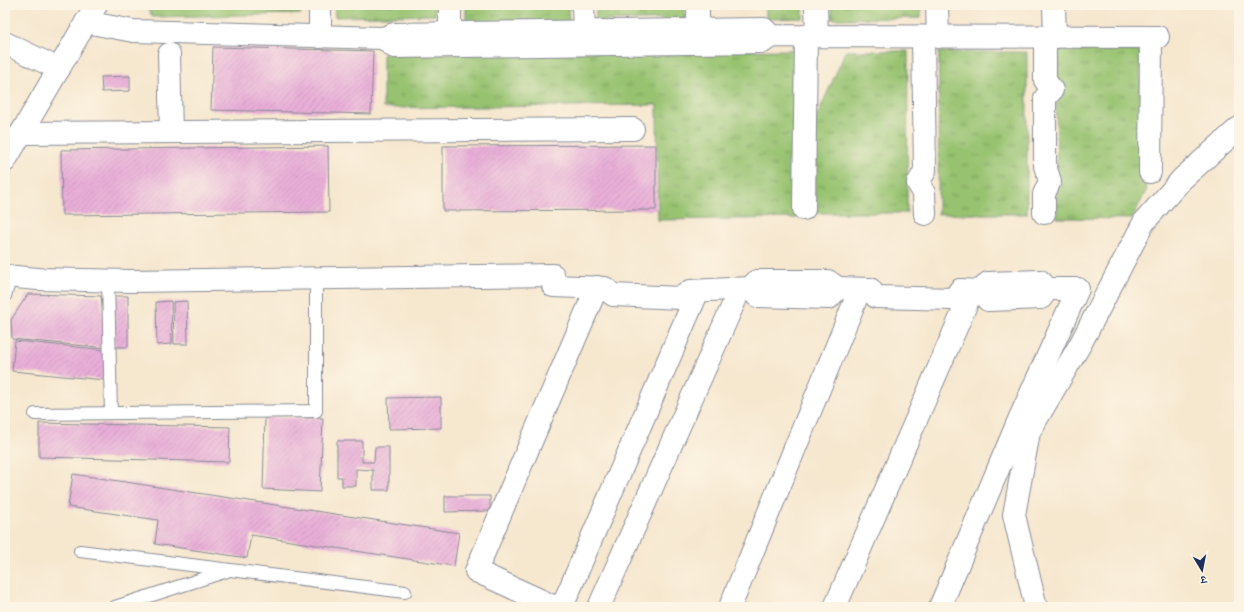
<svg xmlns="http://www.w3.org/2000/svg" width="1244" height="612" font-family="'Libre Caslon Text','Noto Serif Devanagari',serif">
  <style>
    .grass { fill: url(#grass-tufts); stroke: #597866 }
    .building { fill: url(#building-hatch) }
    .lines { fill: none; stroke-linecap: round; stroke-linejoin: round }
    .lane-casing { stroke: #888b96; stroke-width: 14 }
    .street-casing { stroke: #888b96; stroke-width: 24 }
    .lane { stroke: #fff; stroke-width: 12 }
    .street { stroke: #fff; stroke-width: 22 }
  </style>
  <defs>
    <pattern id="grass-tufts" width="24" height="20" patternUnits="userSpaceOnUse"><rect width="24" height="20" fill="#97c26f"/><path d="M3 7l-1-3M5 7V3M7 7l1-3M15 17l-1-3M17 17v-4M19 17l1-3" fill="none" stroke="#7a9e5e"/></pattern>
    <pattern id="building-hatch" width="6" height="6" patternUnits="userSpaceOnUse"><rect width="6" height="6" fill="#e9afd8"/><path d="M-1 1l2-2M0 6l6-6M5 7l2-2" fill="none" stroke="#c797bc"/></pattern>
  </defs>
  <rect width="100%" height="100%" fill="#fcf5e5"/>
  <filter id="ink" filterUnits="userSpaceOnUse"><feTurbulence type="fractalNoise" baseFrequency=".025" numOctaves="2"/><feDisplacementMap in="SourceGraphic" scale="8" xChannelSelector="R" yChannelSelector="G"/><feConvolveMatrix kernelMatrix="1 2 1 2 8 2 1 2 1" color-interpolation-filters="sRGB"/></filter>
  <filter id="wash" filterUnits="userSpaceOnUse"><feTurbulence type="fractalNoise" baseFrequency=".012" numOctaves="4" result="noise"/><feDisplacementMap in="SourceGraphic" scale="16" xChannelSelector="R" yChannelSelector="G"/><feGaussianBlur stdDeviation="0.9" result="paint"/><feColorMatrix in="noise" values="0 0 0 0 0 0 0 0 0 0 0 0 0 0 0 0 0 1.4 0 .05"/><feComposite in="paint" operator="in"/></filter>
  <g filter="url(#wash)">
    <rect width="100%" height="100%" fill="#f6e7cf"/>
    <g class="grass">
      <polygon points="145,5 300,5 301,14 153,17"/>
      <polygon points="334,5 435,5 435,15 335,17"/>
      <polygon points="466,5 568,5 569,22 466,24"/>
      <polygon points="596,5 685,5 685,19 596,21"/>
      <polygon points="766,5 803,5 803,18 766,19"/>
      <polygon points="832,5 921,5 921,18 832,19"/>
      <polygon points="795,50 797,218 658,220 657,105 383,108 383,54"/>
      <polygon points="1056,50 1140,51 1143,180 1147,189 1132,219 1057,218"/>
      <polygon points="846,51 908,51 907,213 815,213 815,120"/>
      <polygon points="939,52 1027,52 1027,214 938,214"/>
    </g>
    <g id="blocks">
      <g class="building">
        <polygon points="213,47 373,51 371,114 211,110"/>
        <polygon points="130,76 130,91 102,92 101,77"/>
        <polygon points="656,145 656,210 443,211 443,146"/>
        <polygon points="328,146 329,212 62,215 61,150"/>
        <polygon points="28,294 101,296 107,348 12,339 11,320"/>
        <polygon points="114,296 128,296 128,347 115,347"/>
        <polygon points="171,301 172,344 157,345 156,302"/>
        <polygon points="187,301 188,344 174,344 173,302"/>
        <polygon points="15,341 107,350 104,380 12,371"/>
        <polygon points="441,397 441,428 389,429 388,398"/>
        <polygon points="265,417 323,418 320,492 263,489"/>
        <polygon points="39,423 230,427 229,462 39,457"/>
        <polygon points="337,441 362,441 362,462 374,462 375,447 389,447 389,490 373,490 373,470 356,469 356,486 342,486 342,477 337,477"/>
        <polygon points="73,474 459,533 454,566 251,535 247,558 155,544 158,520 68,507"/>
        <polygon points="445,496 490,496 490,511 445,512"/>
      </g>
    </g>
  </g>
  <g filter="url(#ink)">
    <use href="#blocks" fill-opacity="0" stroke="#888b96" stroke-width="1"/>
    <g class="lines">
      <g class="lane-casing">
        <g id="lane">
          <polyline points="108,281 111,413"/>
          <polyline points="5,296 11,276"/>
          <polyline points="35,414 316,411 316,279"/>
          <polyline points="80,551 405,592"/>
          <polyline points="115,607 227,571"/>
        </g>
      </g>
      <g class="street-casing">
        <g id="street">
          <polyline points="450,5 450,33"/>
          <polyline points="583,5 584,31"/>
          <polyline points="698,5 698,30"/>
          <polyline points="816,5 817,36"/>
          <polyline points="937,5 938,37"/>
          <polyline points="1054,5 1055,37"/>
          <polyline points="86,22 133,31 383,38"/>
          <polyline points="771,36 764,29 394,34 383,38 394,47 763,42 771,36 1158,37"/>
          <polyline points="320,37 320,5"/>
          <polyline points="923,37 925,171 918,183 924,193 925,214"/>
          <polyline points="5,43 59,69"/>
          <polyline points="169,54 171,132"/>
          <polyline points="21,133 633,129"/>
          <polyline points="5,161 96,5"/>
          <polyline points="1150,172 1151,38"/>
          <polyline points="804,209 806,36"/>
          <polyline points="1044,213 1044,194 1050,181 1045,166 1045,98 1052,90 1045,80 1045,37"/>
          <polyline points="5,276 38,279 130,281 553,275 553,286 605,288 613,295 681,298 690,291 750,288 757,296 829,298 838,288 870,289 876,297 954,299 960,290 981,291 988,300 1041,298 1048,289 1078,289 1018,422 940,607"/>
          <polyline points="750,288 757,281 828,281 838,288"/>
          <polyline points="981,291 988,283 1040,281 1048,289"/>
          <polyline points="555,607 476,571 597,287"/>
          <polyline points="562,607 698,291"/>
          <polyline points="599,607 740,289"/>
          <polyline points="730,607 860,289"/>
          <polyline points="835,607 972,291"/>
          <polyline points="1036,607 1014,515 1029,432 1081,343 1144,222 1182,179 1239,128"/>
        </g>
      </g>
      <use href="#lane" class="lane"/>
      <use href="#street" class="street"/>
    </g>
  </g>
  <rect width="1244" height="612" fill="none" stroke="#fcf5e5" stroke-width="20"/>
  <g transform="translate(1202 570) rotate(170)" stroke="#fcf5e5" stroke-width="3" paint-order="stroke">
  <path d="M0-3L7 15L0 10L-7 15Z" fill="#1b2f5e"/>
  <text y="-6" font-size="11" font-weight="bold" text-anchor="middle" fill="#1b2f5e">उ</text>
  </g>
</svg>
